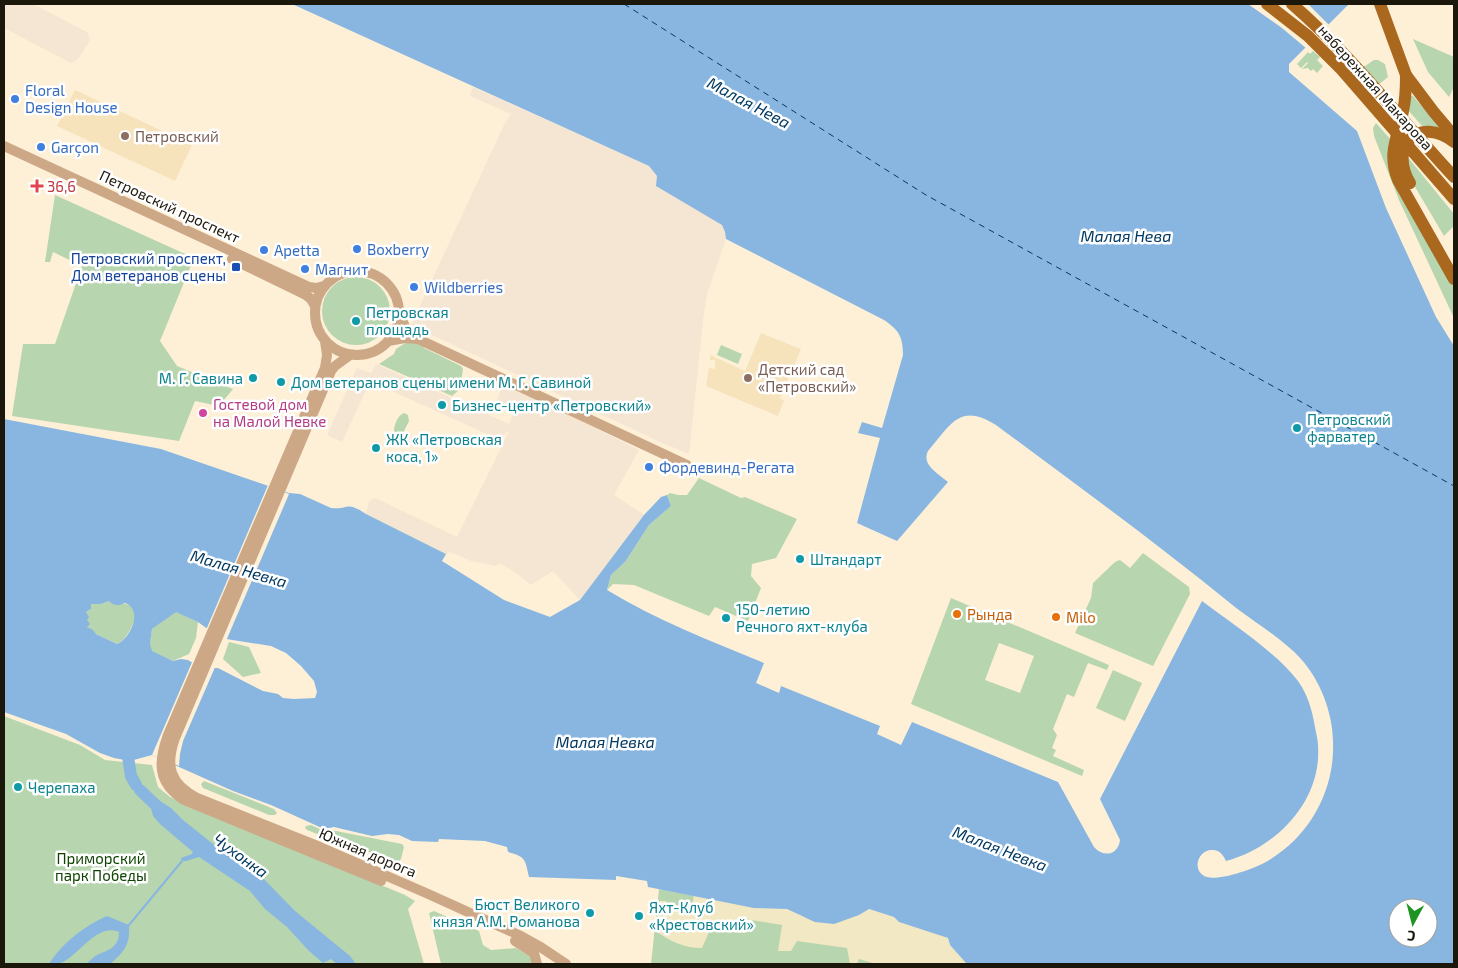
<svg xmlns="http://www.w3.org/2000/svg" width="1458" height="968" font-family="'Exo 2',sans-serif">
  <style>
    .industrial { fill: #f5e5d3 }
    .built { fill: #f6e3bc }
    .green { fill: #b7d5af; fill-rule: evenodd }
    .sand { fill: #f2e8c3 }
    .water { fill: #88b6e1; fill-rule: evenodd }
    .pier { fill: #fdf0d7 }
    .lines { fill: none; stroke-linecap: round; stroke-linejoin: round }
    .stream { stroke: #88b6e1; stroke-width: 2 }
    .river { stroke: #88b6e1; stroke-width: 12 }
    .ferry { stroke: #023a62; stroke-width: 1; stroke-dasharray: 6 5; stroke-linecap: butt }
    .minor { stroke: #cda887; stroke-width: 10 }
    .major { stroke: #aa681f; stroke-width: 12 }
    .shop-dot { fill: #3f7fe0; stroke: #fff; stroke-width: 2 }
    .education-dot { fill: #8d6e63; stroke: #fff; stroke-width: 2 }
    .health-dot { fill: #e0444e; stroke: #fff; stroke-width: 2 }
    .transit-dot { fill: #1a4fb4; stroke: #fff; stroke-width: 2 }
    .culture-dot { fill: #0f9aa8; stroke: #fff; stroke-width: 2 }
    .hotel-dot { fill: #d1479c; stroke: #fff; stroke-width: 2 }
    .food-dot { fill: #e8710a; stroke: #fff; stroke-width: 2 }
    .labels { text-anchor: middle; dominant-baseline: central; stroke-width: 5; stroke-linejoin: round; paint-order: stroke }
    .street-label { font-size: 15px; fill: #1c170b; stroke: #fff }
    .shop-label { font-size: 15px; fill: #366cbe; stroke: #fff; text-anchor: start }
    .education-label { font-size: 15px; fill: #785e54; stroke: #fff; text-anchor: start }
    .health-label { font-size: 15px; fill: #be3a42; stroke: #fff; text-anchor: start }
    .transit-label { font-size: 15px; fill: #164399; stroke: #fff; text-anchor: end }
    .culture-label { font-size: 15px; fill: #0d838f; stroke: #fff; text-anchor: start }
    .hotel-label { font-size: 15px; fill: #b23c85; stroke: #fff; text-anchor: start }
    .food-label { font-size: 15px; fill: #c56008; stroke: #fff; text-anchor: start }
    .park-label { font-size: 15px; fill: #0e4200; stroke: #fff }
    .water-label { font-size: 16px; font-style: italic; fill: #023a62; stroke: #fff }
  </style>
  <rect width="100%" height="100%" fill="#fdf0d7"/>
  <g class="industrial">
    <polygon points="4,4 33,4 87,32 90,40 78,59 71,63 4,28"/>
    <polygon points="473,87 649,166 657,176 722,225 725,232 726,239 707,294 704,312 689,454 658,441 411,325 504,125 511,114 470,96"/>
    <polygon points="376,364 509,424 514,413 495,404 504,382 639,450 614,495 644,515 580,600 553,571 531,585 516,573 500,563 496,566 471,561 450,552 446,554 366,514 369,501 375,498 457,537 510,430 498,439 370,381 342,442 327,435 357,368 371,373"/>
  </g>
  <g class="built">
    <polygon points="75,90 192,145 175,181 57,126"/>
    <polygon points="761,333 801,349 780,399 784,400 778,416 706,386 709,368 715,369 715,360 710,360 710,355 745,371"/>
  </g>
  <g class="green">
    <polygon points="1413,39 1454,57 1454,87 1449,97 1428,72"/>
    <polygon points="1313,51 1320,57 1317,60 1323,66 1317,73 1313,69 1311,71 1308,68 1302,69 1308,63 1307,62 1301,68 1297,64 1308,52 1310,54"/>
    <polygon points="1374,60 1378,60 1385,64 1388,77 1372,90 1357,68 1365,66"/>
    <polygon points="1411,96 1413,96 1441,128 1424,128 1407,109"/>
    <polygon points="1376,123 1392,141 1404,198 1454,287 1454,318 1399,200 1374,136 1373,128"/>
    <polygon points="1406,155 1454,214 1454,226 1444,236 1408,175"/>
    <polygon points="55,195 194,258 160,341 177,366 233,389 219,406 195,401 179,441 12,416 23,344 55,344 82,266 53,252 50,262 45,262"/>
    <circle cx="356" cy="311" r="34"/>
    <polygon points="410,340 423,346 424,348 461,366 463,369 460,389 452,396 379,364 394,354 396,349"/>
    <polygon points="721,345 742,354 738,364 717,355"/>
    <path d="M404,413L408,415L409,421L403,433L397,434L394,431C394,425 398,415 404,413Z"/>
    <polygon points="699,478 741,498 745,497 797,519 776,558 752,564 751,576 761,588 748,621 715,607 709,616 634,585 613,584 607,590 611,575 625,562 649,525 671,506 667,495 670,493 678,495 687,495"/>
    <polygon points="1143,553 1189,587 1190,594 1153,666 1075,633 1091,598 1093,583 1115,562 1120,560 1130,568"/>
    <path d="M951,598L1109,665L1107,670L1088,663L1074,697L1067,694L1053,729L1057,735L1052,748L1056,750L1053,756L1084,770L1082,776L911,704ZM999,643L1034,656L1020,693L985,680Z"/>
    <path d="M109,601L131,605C133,609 135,612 135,617C134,625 125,641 117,644L96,634L87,627L86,612L91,609V604H101Z"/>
    <polygon points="176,611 198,622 196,638 189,654 173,661 151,651 150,644 152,629"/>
    <polygon points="229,642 249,647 261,673 243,677 223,659"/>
    <polygon points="1113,670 1142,683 1125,721 1096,708"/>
    <polygon points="4,716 80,745 105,760 152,765 158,787 170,797 405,895 415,901 408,909 424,964 4,964"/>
    <polygon points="204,781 274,809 277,813 275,815 269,815 203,788 201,784"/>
    <polygon points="311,825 322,830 331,830 402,844 404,847 401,859 398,862 377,856 365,850 345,845 307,830 305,828 306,826"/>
    <polygon points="659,889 950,946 967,964 651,964"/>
    <polygon points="434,911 479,931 483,945 491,950 516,948 532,957 533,964 441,964 429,913"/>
  </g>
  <path class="sand" d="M694,895L754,908L787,909L815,922L859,915L868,909L894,917L899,922L948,938L950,946L967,964H876L859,959L857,964H850L847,948L797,941L791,951H778L782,925L751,920L749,931L745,930L744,933L714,930L709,932L702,948C684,948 672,942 657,932L660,901H666L665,907L691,910Z"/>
  <g class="water">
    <path d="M292,4H1349L1289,64V72L1357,131L1386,208L1436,317L1454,346V964H967L950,945L948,938L899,922L894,917L869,909L859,915L834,924L815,922L787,909L754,908L648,887L647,881L616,876V880L529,877C525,859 526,857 508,852L507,847L485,841L439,839L438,842L412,841L399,835L388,834L372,836L334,827L324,829L271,805L233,791L152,755L130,761L114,758L100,753L66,734L4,712V419L161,449L289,493L300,494L331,508C350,510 345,500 366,514L446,554L442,561L504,600L550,617L580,600L644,515L661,497L667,495L671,506L649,525L625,562L611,575L607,590C656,620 711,641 764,663L756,683L779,693L781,686L880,726L877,734L901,745L912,722L1058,782L1094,847C1104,858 1118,855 1120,840L1100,799L1202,601C1231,623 1277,653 1298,681C1308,695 1312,710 1315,727C1316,733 1318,740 1318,746C1322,801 1276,848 1226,861C1223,855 1220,850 1213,850C1197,849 1191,872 1207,877C1219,881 1253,869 1264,863C1308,839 1335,792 1333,742C1333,713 1320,680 1301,659C1283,639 1251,620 1230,603C1154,541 1074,483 996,425C959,402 951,425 928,451C921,465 939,474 948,482L897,541L857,523L880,438L858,433L862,422L882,428L903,355C903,337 899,330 884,320L726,239L725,232L722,225L656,186L657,176L649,166ZM109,601C113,606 119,606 125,603C144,610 130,639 117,644L96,634L93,630L87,627L90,624L87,620L89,617L86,612L91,609V604H101ZM176,612L198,622L220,638L271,646L286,653L301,666L314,681L317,692L315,698L294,699L283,698L278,694L263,691L218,668H201L188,660L181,659L173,661L152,651L150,644L152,629ZM1398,908H1428V938H1398Z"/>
    <polygon points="160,801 171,808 183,820 223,852 252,867 295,911 350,956 356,964 337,964 331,959 323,963 309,951 287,927 265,909 250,891 199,857 186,861 182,861 181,858 192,854 193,852 160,824 153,816 150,804 152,802"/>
    <path d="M107,916L129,925C130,945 125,951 110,964H86C90,961 94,956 99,954C110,950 119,946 119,932C96,922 76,960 58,964C55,965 52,964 49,964C62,943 86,925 107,916Z"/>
  </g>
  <g class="pier">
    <polygon points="1248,4 1308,4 1330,26 1307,49 1282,28"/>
    <polygon points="268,485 289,494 226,641 219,640 206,630"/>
    <polygon points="193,660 202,666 216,665 183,741 180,754 179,766 152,755"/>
  </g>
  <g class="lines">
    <polyline class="stream" points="129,925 182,861"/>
    <g class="river">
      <polyline points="126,744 131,776 136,785"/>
      <polyline points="140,790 164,813"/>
    </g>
    <polyline class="ferry" points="624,4 926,195 1454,486"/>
    <g class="minor">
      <polyline points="4,146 309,287 316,288 324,286"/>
      <polyline points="232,259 306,295 311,299 315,306"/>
      <circle cx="357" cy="313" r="42"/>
      <polyline points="399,313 406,329 418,339 687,465"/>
      <path d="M325,341L327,355L325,368L168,735C158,762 157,783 184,800L381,881"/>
      <polyline points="388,341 405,338 418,339"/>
      <path d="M350,355L335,366L331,371L175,738C165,766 170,784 197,798L320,847L426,893L521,936L539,946L566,964"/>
      <polyline points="515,941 534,953 537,964"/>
    </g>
    <g class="major">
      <polyline points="1267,4 1308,36 1342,70 1454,199"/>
      <path d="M1292,4C1352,56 1400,119 1454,177"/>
      <polyline points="1380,4 1406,75 1433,111 1454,136"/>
      <path d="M1406,75C1406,87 1406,99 1403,111C1398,137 1387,153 1398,180L1454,279"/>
      <path d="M1410,183C1388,146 1419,115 1454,142"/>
    </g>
  </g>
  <g class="shop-dot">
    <circle cx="15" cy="99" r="5"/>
    <circle cx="41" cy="147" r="5"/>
    <circle cx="357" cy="249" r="5"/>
    <circle cx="264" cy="250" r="5"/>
    <circle cx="305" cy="269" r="5"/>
    <circle cx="414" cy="287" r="5"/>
    <circle cx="649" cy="467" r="5"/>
  </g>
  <g class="education-dot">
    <circle cx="125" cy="136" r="5"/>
    <circle cx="748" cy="378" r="5"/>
  </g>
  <path class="health-dot" d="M34.5 178.5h5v5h5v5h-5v5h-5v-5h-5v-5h5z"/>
  <rect class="transit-dot" x="231" y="262" width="10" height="10" rx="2.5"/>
  <g class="culture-dot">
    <circle cx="356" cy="321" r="5"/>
    <circle cx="253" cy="378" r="5"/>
    <circle cx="281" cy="382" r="5"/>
    <circle cx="442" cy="405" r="5"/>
    <circle cx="1297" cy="428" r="5"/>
    <circle cx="376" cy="448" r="5"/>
    <circle cx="800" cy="559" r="5"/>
    <circle cx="726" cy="618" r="5"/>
    <circle cx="18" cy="787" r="5"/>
    <circle cx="590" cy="913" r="5"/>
    <circle cx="639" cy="916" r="5"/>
  </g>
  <circle class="hotel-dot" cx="203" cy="413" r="5"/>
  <g class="food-dot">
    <circle cx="957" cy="614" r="5"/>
    <circle cx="1056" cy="617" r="5"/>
  </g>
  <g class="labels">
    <g class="street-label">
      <text transform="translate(1376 87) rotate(48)">набережная Макарова</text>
      <text transform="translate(170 206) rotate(25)">Петровский проспект</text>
      <text transform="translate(368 852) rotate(23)">Южная дорога</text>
    </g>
    <g class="shop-label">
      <text x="25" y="90">Floral<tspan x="25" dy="17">Design House</tspan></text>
      <text x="51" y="147">Garçon</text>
      <text x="367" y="249">Boxberry</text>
      <text x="274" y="250">Apetta</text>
      <text x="315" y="269">Магнит</text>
      <text x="424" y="287">Wildberries</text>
      <text x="659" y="467">Фордевинд-Регата</text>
    </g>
    <g class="education-label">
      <text x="135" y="136">Петровский</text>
      <text x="758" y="369">Детский сад<tspan x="758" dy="17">«Петровский»</tspan></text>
    </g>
    <g class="health-label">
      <text x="47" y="186">36,6</text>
    </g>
    <g class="transit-label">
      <text x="226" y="258">Петровский проспект,<tspan x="226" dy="17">Дом ветеранов сцены</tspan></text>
    </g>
    <g class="culture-label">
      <text x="366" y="312">Петровская<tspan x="366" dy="17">площадь</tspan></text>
      <text x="243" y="378" text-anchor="end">М. Г. Савина</text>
      <text x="291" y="382">Дом ветеранов сцены имени М. Г. Савиной</text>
      <text x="452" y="405">Бизнес-центр «Петровский»</text>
      <text x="1307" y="419">Петровский<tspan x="1307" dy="17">фарватер</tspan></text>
      <text x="386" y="439">ЖК «Петровская<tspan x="386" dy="17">коса, 1»</tspan></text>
      <text x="810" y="559">Штандарт</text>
      <text x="736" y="609">150-летию<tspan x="736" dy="17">Речного яхт-клуба</tspan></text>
      <text x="28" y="787">Черепаха</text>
      <text x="580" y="904" text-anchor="end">Бюст Великого<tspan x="580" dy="17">князя А.М. Романова</tspan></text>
      <text x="649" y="907">Яхт-Клуб<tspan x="649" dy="17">«Крестовский»</tspan></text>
    </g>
    <g class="hotel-label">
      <text x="213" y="404">Гостевой дом<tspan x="213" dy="17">на Малой Невке</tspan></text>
    </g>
    <g class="food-label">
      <text x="967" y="614">Рында</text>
      <text x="1066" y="617">Milo</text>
    </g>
    <g class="park-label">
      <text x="101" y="858">Приморский<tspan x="101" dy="17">парк Победы</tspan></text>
    </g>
    <g class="water-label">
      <text transform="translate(749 102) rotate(28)">Малая Нева</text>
      <text x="1126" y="235">Малая Нева</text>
      <text transform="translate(239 568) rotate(16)">Малая Невка</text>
      <text x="605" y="741">Малая Невка</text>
      <text transform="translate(1000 848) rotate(21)">Малая Невка</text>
      <text transform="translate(241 855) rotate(36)">Чухонка</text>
    </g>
  </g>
  <rect width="1458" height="968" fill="none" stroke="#1c170b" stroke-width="10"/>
  <g transform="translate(1413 923) rotate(187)"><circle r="24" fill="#ffffff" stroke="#a4a29d"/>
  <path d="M0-4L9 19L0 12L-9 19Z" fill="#1e9422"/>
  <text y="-8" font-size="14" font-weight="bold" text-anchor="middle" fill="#1c170b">С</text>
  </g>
</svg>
